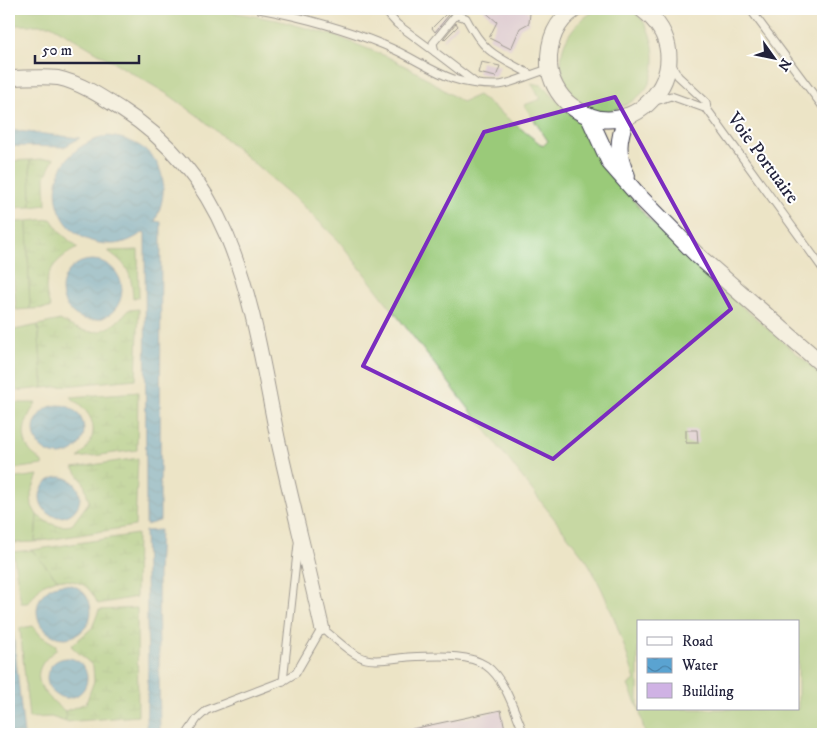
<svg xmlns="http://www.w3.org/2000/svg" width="832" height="743" font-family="'IM FELL DW Pica',serif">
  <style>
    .grass { fill: #9aca79; stroke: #5e765a }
    .wetland { fill: url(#wetland-marsh); stroke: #5e765a }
    .water { fill: url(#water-waves); stroke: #3e6286 }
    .building { fill: #cfb2e4 }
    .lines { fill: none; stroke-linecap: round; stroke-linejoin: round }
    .service-casing { stroke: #403f50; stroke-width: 9 }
    .minor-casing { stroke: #403f50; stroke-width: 16 }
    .tertiary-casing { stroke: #403f50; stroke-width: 18 }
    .service { stroke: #fff; stroke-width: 7 }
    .minor { stroke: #fff; stroke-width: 14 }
    .tertiary { stroke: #fff; stroke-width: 16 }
    .marked { fill: none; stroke: #7b2cbf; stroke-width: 4; stroke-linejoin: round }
    .labels { text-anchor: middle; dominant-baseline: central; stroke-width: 4; stroke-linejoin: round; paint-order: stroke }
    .street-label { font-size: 19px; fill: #22223b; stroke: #fff }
  </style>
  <defs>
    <pattern id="wetland-marsh" width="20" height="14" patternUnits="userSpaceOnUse" patternTransform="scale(1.25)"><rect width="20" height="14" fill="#9aca79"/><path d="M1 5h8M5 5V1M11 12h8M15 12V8" fill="none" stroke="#84ad6a"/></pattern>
    <pattern id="water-waves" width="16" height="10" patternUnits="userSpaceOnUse" patternTransform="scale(1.25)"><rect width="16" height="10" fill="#5aa3d1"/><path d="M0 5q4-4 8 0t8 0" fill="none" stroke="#4a84ab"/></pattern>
  </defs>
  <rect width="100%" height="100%" fill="#fff"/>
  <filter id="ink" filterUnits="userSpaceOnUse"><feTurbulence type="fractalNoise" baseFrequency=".02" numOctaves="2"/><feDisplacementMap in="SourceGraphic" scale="10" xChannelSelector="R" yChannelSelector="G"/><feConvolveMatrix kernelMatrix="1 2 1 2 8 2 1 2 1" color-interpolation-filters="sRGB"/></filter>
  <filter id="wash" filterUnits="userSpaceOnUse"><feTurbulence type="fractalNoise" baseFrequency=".0096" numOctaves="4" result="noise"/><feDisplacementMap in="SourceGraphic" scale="20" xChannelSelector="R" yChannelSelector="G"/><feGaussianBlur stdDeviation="1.12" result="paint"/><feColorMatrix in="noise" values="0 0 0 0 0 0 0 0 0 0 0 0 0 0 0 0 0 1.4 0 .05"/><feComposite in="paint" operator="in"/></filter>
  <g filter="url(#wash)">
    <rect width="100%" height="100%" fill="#ece4c6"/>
    <g class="grass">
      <path d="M9,9H214L277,20L336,36L388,57L420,74L462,102L478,95L543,146L548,141L524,105L541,99L531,83L542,85L569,113L584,126L617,180L645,215L695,266L823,376V734H645L639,709H798V622H638V708L628,685L635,680C622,638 609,599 587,561L339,241L299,202L201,118L169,95L51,25H10Z"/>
      <path d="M598,9C607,9 621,6 629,9C654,20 661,66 647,87C638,101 614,114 597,111C587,109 579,101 572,94C569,90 567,85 565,80C553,50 571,23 598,9Z"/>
      <polygon points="30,160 31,207 10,208 9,161"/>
      <polygon points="27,221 30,309 16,310 9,223"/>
      <polygon points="38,325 43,388 15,391 14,330"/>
      <path d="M9,403H36C27,417 18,434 30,451C34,456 41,459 43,465L12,469Z"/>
      <polygon points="38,475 31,493 32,506 37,515 35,542 11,543 9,479"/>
      <polygon points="32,550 57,579 42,585 28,603 21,603 13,552"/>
      <path d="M33,626L41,636L56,645V650C25,673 40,692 65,711L66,722L51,717L29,718L20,628Z"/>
    </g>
    <g class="wetland">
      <polygon points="54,158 45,177 46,205 31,207 30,160"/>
      <path d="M51,219L61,233L78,248C53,259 38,280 51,308L30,309L27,221Z"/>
      <path d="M138,250L139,297L133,298C131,273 129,266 108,251Z"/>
      <path d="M139,309L136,379L43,388L38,325L60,320C89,337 106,337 128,310Z"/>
      <path d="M138,392L137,450L78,458C102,434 96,415 70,397Z"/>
      <path d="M138,458L135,526L35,542L37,515C49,524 57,528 72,525L89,502L84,483L73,468Z"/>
      <path d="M137,534L136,597L98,604C87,582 81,582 57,579L32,550Z"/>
      <polygon points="137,608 138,716 66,722 65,711 86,703 94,681 93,666 71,646 92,628 99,610"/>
    </g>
    <g class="water">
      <polygon points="9,130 80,138 64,147 9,146"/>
      <path d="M108,136C156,141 176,177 155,221L161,222L160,521L146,525L145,232C135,237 126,244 113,244C47,247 30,152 108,136Z"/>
      <circle cx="92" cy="290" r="30"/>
      <circle cx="59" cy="430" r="25"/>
      <circle cx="60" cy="497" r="20"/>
      <polygon points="160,530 158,575 160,734 146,734 148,670 145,531"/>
      <circle cx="64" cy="611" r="27"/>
      <polygon points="9,592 22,717 24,734 9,733"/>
      <circle cx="67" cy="678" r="20"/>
    </g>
    <g id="blocks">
      <g class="building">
        <polygon points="482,9 525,9 530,13 529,23 520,28 511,49 489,38 497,22"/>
        <polygon points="446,14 448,16 435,32 432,28"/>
        <polygon points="456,23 458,26 444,40 443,39"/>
        <polygon points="481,62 500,66 496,77 478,73"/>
        <polygon points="686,430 697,430 698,443 686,443"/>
        <polygon points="501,710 506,734 412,734 412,729"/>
      </g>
    </g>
  </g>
  <g filter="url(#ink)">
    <use href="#blocks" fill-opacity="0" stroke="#403f50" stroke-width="1"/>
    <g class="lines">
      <g class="service-casing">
        <g id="service">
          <path d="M259,9C302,17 343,28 384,45C428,63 444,86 498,85C509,85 536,72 549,69"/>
          <polyline points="391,9 387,13 397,24 435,52"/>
          <polyline points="750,9 823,107"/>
          <polyline points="670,61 678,76 706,102 707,109 823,269"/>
          <path d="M477,84L435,52L433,43L456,15L466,18C484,53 496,56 530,74"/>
          <polyline points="653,102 671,96 707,109"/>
          <polyline points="283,681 298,544"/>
          <path d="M187,734L197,719L207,710L283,681L296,673L322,628C335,638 351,655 366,659C378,662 396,658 408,657C490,653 495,658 524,734"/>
        </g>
      </g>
      <g class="minor-casing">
        <path id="minor" d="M9,78C24,78 42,76 58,78C81,83 102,97 122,110C241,185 252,315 278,440C292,503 308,565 322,628"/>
      </g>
      <g class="tertiary-casing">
        <g id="tertiary">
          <path d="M575,9C555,22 548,42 549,65C550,80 558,95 570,105C633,156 710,60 642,9"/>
          <polyline points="588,115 610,163 639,196 697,255 823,365"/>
          <path d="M627,176C616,155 618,138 627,116"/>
        </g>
      </g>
      <use href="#service" class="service"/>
      <use href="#minor" class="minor"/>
      <use href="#tertiary" class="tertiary"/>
    </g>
  </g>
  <path d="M0 0H832V743H0ZM615,97L731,309L553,459L363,366L484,132Z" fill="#ece4c6" fill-opacity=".55" fill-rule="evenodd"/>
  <path class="marked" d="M615,97L731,309L553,459L363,366L484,132Z"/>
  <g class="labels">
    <g class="street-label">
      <text transform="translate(763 158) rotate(54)">Voie Portuaire</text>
    </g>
  </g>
  <rect width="832" height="743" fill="none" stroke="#fff" stroke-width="30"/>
  <rect x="637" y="620" width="162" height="90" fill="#ffffff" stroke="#a7a7b1"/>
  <rect x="647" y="637" width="25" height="8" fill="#ffffff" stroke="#a7a7b1"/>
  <text x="682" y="646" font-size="15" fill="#22223b">Road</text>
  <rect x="647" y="658" width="25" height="15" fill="url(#water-waves)" stroke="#a7a7b1"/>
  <text x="682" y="670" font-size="15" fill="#22223b">Water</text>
  <rect x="647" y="683" width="25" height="15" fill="#cfb2e4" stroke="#a7a7b1"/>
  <text x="682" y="696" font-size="15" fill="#22223b">Building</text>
  <g transform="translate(774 58) rotate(123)" stroke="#ffffff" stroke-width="4" paint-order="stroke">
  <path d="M0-4L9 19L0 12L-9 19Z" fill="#22223b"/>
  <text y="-8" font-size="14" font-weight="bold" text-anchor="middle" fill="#22223b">N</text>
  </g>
  <path d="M35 55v8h104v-8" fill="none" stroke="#22223b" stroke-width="2.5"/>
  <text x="42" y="55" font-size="15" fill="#22223b" stroke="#ffffff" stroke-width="4" paint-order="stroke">50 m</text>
</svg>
